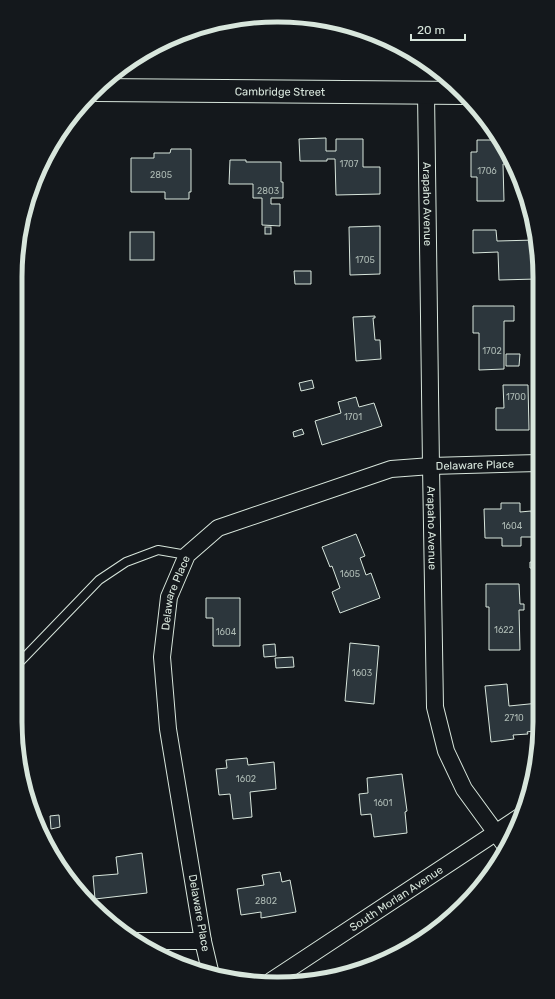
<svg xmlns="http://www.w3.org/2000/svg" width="555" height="999" font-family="Rubik,sans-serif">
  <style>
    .building { fill: #2c363c; stroke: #d8e6dc }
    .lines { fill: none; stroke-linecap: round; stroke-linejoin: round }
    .lane-casing { stroke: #d8e6dc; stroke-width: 10 }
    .street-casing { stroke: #d8e6dc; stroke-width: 18 }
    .secondary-casing { stroke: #d8e6dc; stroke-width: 24 }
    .lane { stroke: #14181c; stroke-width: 8 }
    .street { stroke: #14181c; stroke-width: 16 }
    .secondary { stroke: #14181c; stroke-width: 22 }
    .labels { text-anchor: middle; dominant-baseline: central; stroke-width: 3; stroke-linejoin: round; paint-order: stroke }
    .number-label { font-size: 9px; fill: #adbab4 }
    .street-label { font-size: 11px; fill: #d8e6dc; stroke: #14181c }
    .rim { fill: none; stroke: #d8e6dc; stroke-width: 5 }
  </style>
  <rect width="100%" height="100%" fill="#14181c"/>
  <g class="building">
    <polygon points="326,138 326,151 336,151 336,139 363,139 363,167 380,167 380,194 336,195 335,159 327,159 327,161 300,161 299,139"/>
    <polygon points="477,140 500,140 512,164 503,164 504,201 477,201 477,177 471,177 471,152 477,152"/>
    <polygon points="171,149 191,149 191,192 189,192 189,199 165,199 165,192 131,192 131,158 154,158 154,153 170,153"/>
    <polygon points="230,160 246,160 246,162 281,162 281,182 283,182 283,198 271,198 271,204 280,204 280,226 262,225 262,198 253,198 253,184 229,184"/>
    <polygon points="380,226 380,274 350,275 349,227"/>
    <rect x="265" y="227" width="6" height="7"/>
    <polygon points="473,230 496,230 497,241 536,240 537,279 499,280 498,252 473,253"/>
    <rect x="130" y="232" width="24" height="28"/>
    <polygon points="294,271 311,271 311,284 295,284"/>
    <polygon points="473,306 514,306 514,321 504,321 504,369 479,370 479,333 473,333"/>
    <polygon points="375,316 375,318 373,318 375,340 380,340 381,359 356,361 353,317"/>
    <polygon points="506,354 520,354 519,366 506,366"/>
    <polygon points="312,380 314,388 301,391 299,383"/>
    <polygon points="503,385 528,385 529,430 496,430 496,408 504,408"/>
    <polygon points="356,397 359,407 374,403 382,426 322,445 315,421 341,413 338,402"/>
    <rect x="534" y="415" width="4" height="19"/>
    <polygon points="302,429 304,434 294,437 293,432"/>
    <polygon points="501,503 520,503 520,512 531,511 532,515 539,515 539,537 521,537 521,546 502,546 502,538 485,538 484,509 501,509"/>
    <polygon points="356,534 365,556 360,558 366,575 371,573 380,598 340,613 332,592 340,588 332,566 330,567 322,547"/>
    <polygon points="530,562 539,563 539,569 530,568"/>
    <polygon points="486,584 519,584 520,604 524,604 524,610 519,610 520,650 489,650 489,607 486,607"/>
    <polygon points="206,598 240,598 240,646 213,646 213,618 206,618"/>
    <polygon points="350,643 379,646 374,704 345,701"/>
    <polygon points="275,644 276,656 264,657 263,645"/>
    <polygon points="293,657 294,667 276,668 275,658"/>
    <polygon points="507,684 509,706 539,703 539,730 527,732 528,734 513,735 514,739 491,742 485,686"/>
    <polygon points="247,758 248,765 274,762 276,789 250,792 252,817 233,819 230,794 219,795 216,769 227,768 226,760"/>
    <polygon points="402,774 407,811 405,812 407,833 374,837 371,814 361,815 359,794 368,793 367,778"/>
    <polygon points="59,815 60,827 51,829 50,816"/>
    <polygon points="142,853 147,893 95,899 93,876 118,874 116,857"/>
    <polygon points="280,872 282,882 290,880 296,912 261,918 261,912 241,915 237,889 264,885 262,875"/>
  </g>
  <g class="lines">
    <g class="lane-casing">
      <polyline id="lane" points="15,667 99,580 126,562 158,550 187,555"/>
    </g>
    <g class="street-casing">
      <g id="street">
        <path id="s1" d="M426,93L431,466L435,707L446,751L464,789L507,848"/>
        <polyline points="135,941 203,941"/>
        <path id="s2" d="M211,975L203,941L168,729L162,657L169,597L187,555L218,528L391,469L431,466L539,463"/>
        <path id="s3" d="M271,981L521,816"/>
      </g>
    </g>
    <g class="secondary-casing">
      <g id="secondary">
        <path id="s4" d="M96,90L464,93"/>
      </g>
    </g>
    <use href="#lane" class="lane"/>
    <use href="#street" class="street"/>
    <use href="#secondary" class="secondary"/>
  </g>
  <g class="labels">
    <g class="number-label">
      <text x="349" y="164">1707</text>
      <text x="487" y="171">1706</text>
      <text x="161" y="175">2805</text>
      <text x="268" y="191">2803</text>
      <text x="365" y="260">1705</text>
      <text x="492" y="351">1702</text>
      <text x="516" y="397">1700</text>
      <text x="353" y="417">1701</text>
      <text x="512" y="526">1604</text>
      <text x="350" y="574">1605</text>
      <text x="504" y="630">1622</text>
      <text x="226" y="632">1604</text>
      <text x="362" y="673">1603</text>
      <text x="514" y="718">2710</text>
      <text x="246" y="779">1602</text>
      <text x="383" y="803">1601</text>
      <text x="266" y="901">2802</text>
    </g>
    <g class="street-label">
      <text stroke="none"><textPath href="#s4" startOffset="184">Cambridge Street</textPath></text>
      <text stroke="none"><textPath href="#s1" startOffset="111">Arapaho Avenue</textPath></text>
      <text stroke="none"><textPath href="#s2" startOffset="736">Delaware Place</textPath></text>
      <text stroke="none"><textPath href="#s1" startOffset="435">Arapaho Avenue</textPath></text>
      <text stroke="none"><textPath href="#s2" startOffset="388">Delaware Place</textPath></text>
      <text stroke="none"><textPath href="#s3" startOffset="150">South Morlan Avenue</textPath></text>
      <text transform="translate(199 913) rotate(80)">Delaware Place</text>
    </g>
  </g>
  <path d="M0 0H555V999H0ZM277 22H278A255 255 0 0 1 533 277V722A255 255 0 0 1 278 977H277A255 255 0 0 1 22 722V277A255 255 0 0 1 277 22Z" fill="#14181c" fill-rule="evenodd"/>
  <path class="rim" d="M277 22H278A255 255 0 0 1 533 277V722A255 255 0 0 1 278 977H277A255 255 0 0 1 22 722V277A255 255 0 0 1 277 22Z"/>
  <path d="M411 34v6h54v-6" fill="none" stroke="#d8e6dc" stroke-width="2"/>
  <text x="417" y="34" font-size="12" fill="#d8e6dc" stroke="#14181c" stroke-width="3" paint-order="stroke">20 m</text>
</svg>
